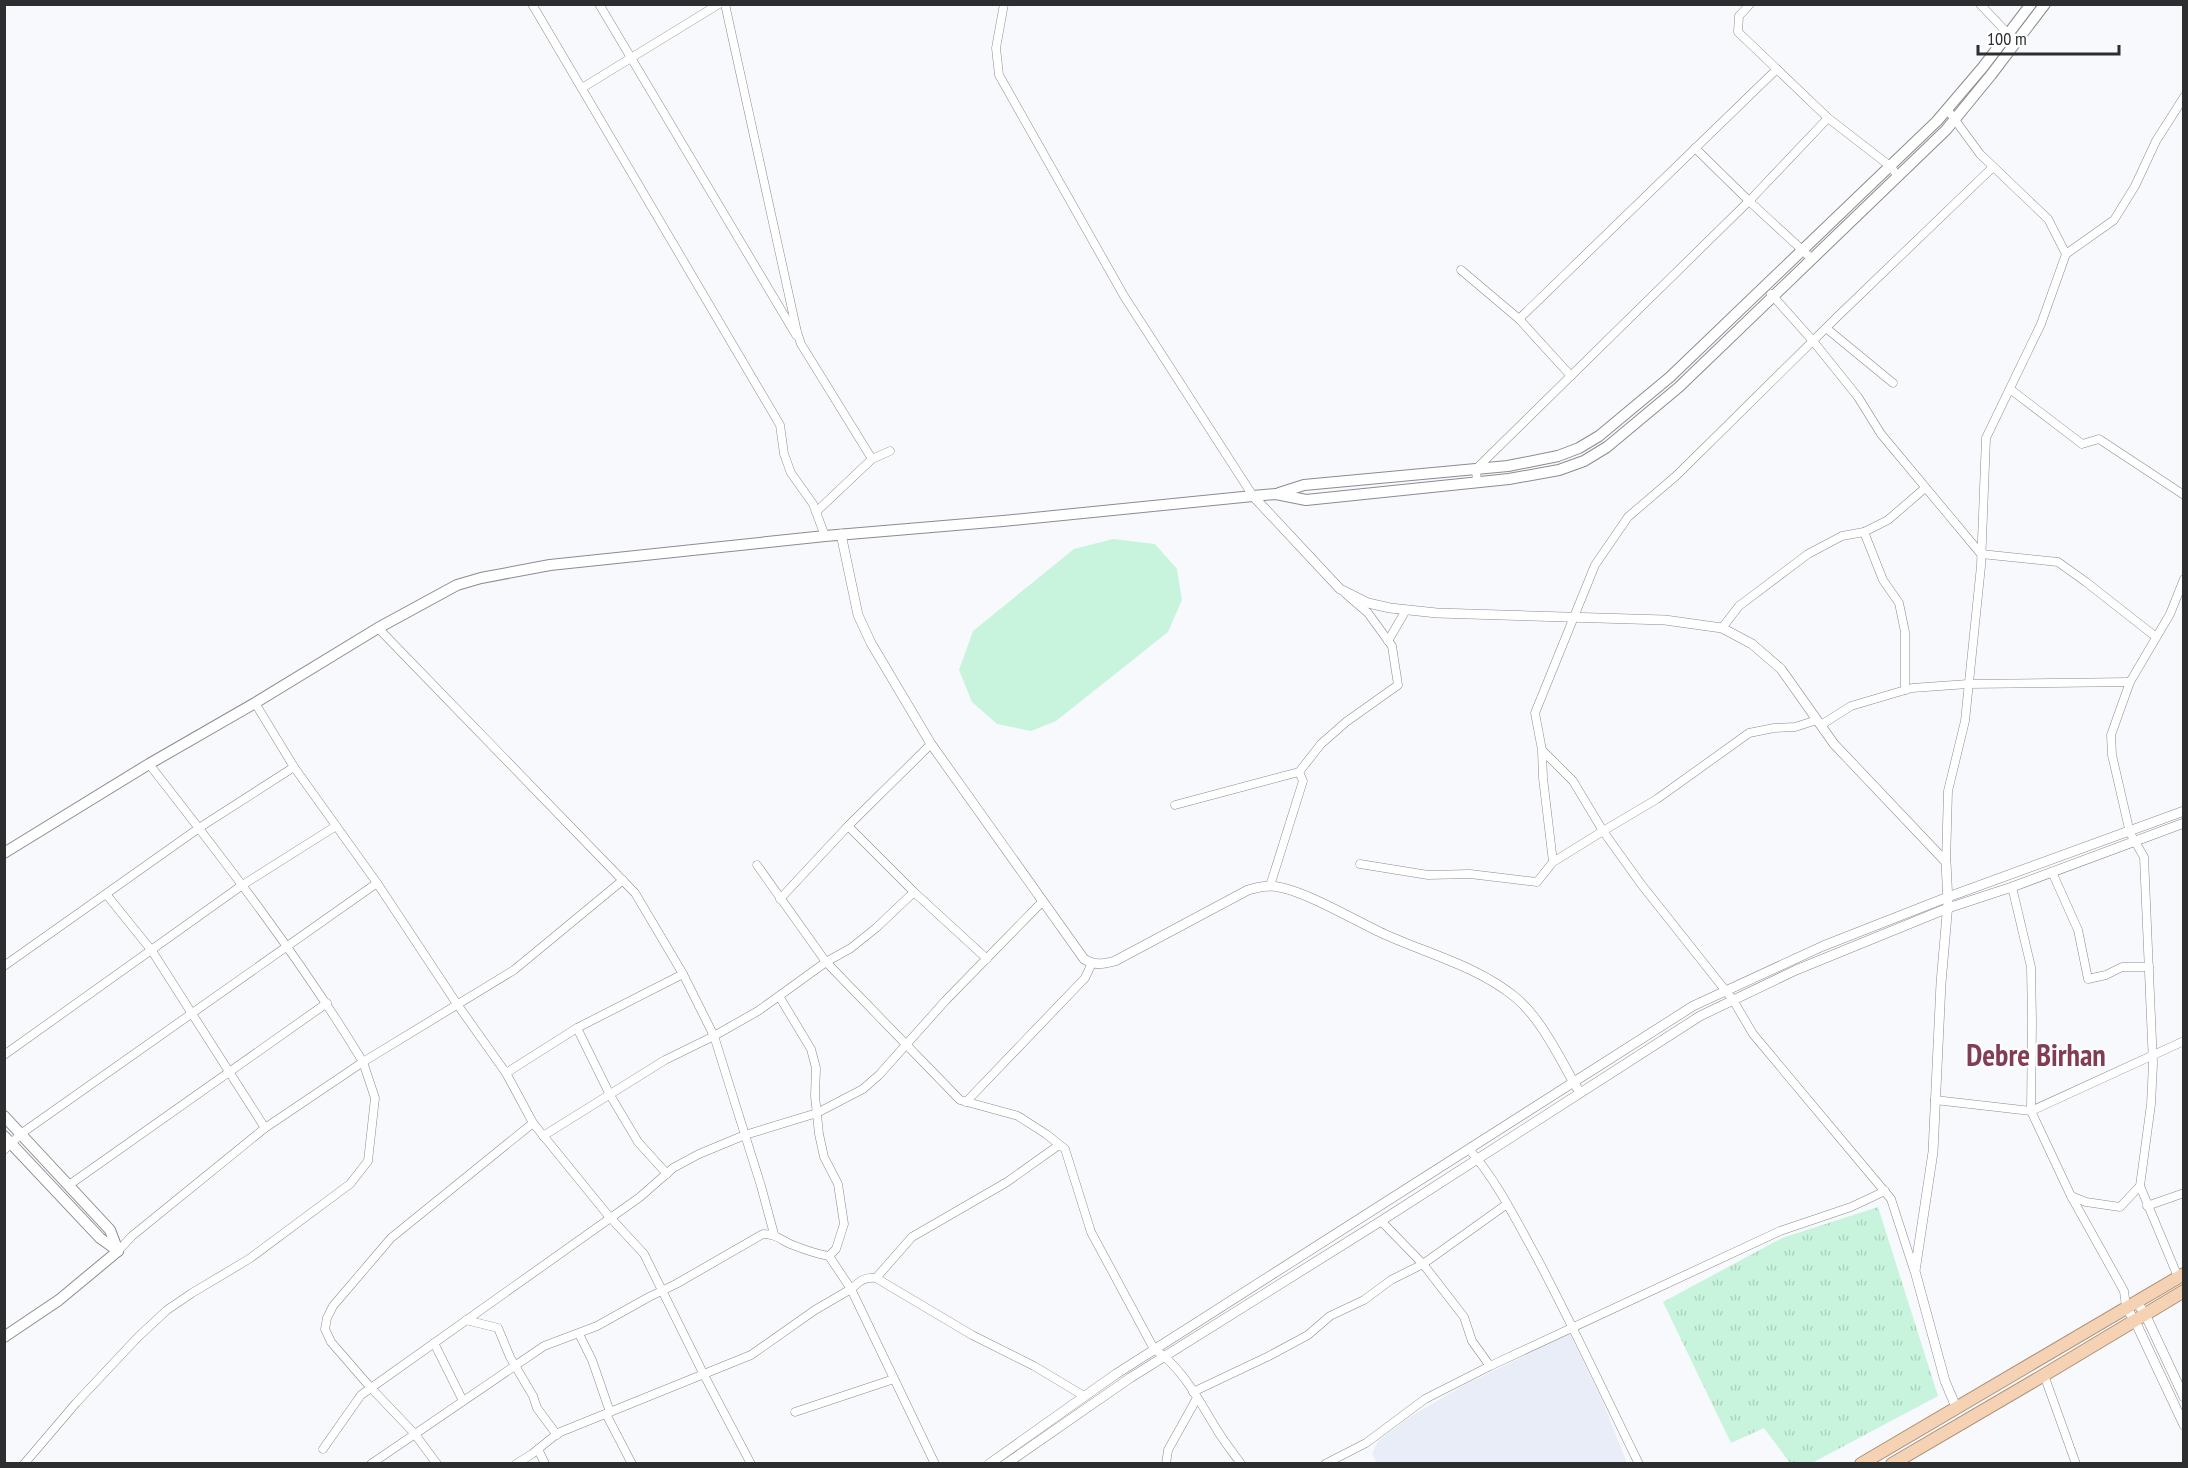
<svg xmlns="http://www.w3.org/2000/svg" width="2188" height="1468" font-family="'PT Sans Narrow',sans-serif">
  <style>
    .built { fill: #e9edf7 }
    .grass { fill: #c8f4dd }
    .park { fill: url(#park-tufts) }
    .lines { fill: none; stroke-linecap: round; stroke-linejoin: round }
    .minor-casing { stroke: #8b8c90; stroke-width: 9 }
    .tertiary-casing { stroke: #8b8c90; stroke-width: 10 }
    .secondary-casing { stroke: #8b8c90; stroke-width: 12 }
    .trunk-casing { stroke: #ad9178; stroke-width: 14 }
    .minor { stroke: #fff; stroke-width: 8 }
    .tertiary { stroke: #fff; stroke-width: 9 }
    .secondary { stroke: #fff; stroke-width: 10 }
    .trunk { stroke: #f4d2b3; stroke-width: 12 }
    .labels { text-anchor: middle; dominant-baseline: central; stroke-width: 4.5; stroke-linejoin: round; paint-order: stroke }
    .town-label { font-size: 30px; font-weight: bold; fill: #823c53; stroke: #fff }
  </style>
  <defs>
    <pattern id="park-tufts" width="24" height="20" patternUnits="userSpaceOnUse" patternTransform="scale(1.5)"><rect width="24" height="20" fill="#c8f4dd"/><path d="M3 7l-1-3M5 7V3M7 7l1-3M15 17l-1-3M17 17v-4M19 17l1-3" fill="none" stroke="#acd2be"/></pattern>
  </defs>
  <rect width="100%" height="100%" fill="#f7f9fc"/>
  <polygon class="built" points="1570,1334 1602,1400 1627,1463 1377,1463 1372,1454 1378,1441 1408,1418 1466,1384"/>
  <polygon class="grass" points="1113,539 1155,544 1177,569 1182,600 1168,632 1056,721 1031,731 997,724 972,702 959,670 973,631 1074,549"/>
  <polygon class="park" points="1878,1207 1938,1396 1812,1463 1790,1463 1764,1428 1731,1443 1663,1302 1782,1238"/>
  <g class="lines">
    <g class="minor-casing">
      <g id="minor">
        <polyline points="532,4 780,425 784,454 791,473 813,504 825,536"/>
        <polyline points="599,4 796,335"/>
        <polyline points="725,4 797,332 801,344 872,459"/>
        <polyline points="1004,4 996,48 999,75 1124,296 1253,496"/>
        <polyline points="1750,4 1739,16 1738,32 1828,118 1890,166 1898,176"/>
        <polyline points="1980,4 2010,36"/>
        <polyline points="582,88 719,4"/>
        <polyline points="1695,148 1749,201 1812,259"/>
        <polyline points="2066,254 2114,220 2135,186 2156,141 2184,97"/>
        <polyline points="1461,270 1519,319 1571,376"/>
        <polyline points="1771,294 1813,341 1858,397 1881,434 1981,554 2058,562 2086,582 2156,637"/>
        <polyline points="1519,319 1777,69"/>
        <polyline points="1826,328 1893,383"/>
        <polyline points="2010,389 2082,444 2099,439 2184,495"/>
        <polyline points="1477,483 1476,469 1752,198 1828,118"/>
        <polyline points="816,512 872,459 890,451"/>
        <polyline points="378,628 635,893 683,974 714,1036 665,1060 543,1136"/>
        <polyline points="1722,628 1739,606 1808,554 1842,536 1864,532"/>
        <polyline points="1388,641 1406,610"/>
        <polyline points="2130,682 2170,614 2184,579"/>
        <polyline points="1905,690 1905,632 1899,603 1883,580 1864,532 1888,520 1925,488"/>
        <polyline points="255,703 294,767 377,883 457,1004 506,1073 533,1123 607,1214 644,1254 704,1375 751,1464"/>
        <polyline points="1817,720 1795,727 1774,728 1749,733 1657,799 1603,831 1641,884 1733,1000 1753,1034 1891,1199 1914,1270"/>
        <polyline points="1821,725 1851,706 1912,688 1968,684 2130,682 2111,735 2112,755 2130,833 2144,857 2153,1064 2151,1104 2140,1186 2178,1277"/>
        <polyline points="1542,750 1543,778 1553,862 1603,831 1573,781 1542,750 1535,713 1595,565 1628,517 1677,475 1837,317 1993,167"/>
        <path d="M149,764C224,860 300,958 363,1062L514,970L623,880"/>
        <polyline points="1175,805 1299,772 1321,744 1346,722 1398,685 1392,646 1368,613 1346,594"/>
        <polyline points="848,826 914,892 987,959"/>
        <polyline points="1946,862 1948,791 1965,721 1981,566 1986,438 2041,324 2066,254 2048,219 1980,154 1947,109"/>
        <polyline points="1360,864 1428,875 1470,874 1537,882 1553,862"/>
        <path d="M757,865L826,962L960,1100L1018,1116L1046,1134L1065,1149L1091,1232L1154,1349C1184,1368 1201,1405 1219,1433C1226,1444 1234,1454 1241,1464"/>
        <polyline points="2052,872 2078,930 2088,979 2106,975 2122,967 2149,967"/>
        <polyline points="1270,886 1303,781 1299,772"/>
        <polyline points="2012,887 2031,967 2032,1021 2031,1111 2184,1041"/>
        <polyline points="106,894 152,951 265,1128"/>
        <polyline points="780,899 848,826 931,744"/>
        <polyline points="4,966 199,828 294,767"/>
        <polyline points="779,996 826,962 851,948 876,928 914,892"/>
        <polyline points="577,1028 610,1095 638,1142 667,1174"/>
        <polyline points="4,1055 241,886 336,826"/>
        <polyline points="506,1073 577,1028 683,974"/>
        <polyline points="1935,1100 2031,1111 2071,1196 2086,1202 2120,1207 2140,1186"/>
        <polyline points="966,1102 1085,978 1092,963"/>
        <path d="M1469,1149C1497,1181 1516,1220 1537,1258C1573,1326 1605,1395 1639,1464"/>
        <polyline points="4,1150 22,1133 377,883"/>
        <polyline points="69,1185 327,1003"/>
        <polyline points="2071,1196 2124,1291 2126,1307"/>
        <polyline points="2147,1206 2184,1193"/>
        <polyline points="1381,1221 1423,1264 1464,1317 1472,1341 1490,1366 1780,1231 1851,1207 1885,1191"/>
        <polyline points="876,1278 912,1237 1007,1182 1059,1145"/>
        <polyline points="466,1320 498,1328 510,1357 533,1396 537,1408 557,1435"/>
        <polyline points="579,1334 592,1360 610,1412"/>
        <polyline points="434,1343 463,1401"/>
        <polyline points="2044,1375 2076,1464"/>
        <polyline points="1193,1392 1269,1356 1308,1335 1330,1316 1364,1300 1391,1280 1423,1264 1507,1204"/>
        <polyline points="795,1412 894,1379"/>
        <polyline points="606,1414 632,1464"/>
        <polyline points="323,1449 361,1395 640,1197 673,1168 699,1154 745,1135 817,1113 863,1089 879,1075 946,1000 1043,901"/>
        <polyline points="538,1449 545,1464"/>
        <polyline points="24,1464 76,1403 138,1337 167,1310 192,1293 249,1259 350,1184 368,1161 375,1098 363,1062 265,1128 132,1236 118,1251"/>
        <path d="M371,1464L544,1346L597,1326L649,1297L676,1284L763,1234C775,1234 780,1239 790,1244C803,1249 815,1254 829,1256L836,1249L844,1224L838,1184L824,1157L819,1134L815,1096L816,1068L811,1049L779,996L758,1011L714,1036L761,1186L774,1234"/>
        <polyline points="437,1464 414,1433 371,1388 331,1342 325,1329 327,1318 333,1306 391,1238 533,1123"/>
        <polyline points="516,1464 532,1454 558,1433 751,1355 815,1310 851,1289 829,1256"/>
        <path d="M935,1464L851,1289C860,1281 864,1277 876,1278L972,1335L1034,1366L1084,1396"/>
        <polyline points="1166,1464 1168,1450 1197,1398"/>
        <polyline points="1325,1464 1366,1443 1425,1399 1490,1366"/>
      </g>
    </g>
    <g class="tertiary-casing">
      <g id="tertiary">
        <polyline points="1253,496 1340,589 1368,603 1390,608 1437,613 1665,620 1722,628 1752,644 1781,669 1834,744 1946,862 1948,903 1941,983 1933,1152 1915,1271 1945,1381 1956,1407"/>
        <path d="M841,534L858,615L871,643L931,744L1084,959C1095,966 1103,964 1115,961L1248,890C1255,888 1263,886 1270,886C1300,887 1355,921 1384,934C1428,954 1477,966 1515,997C1541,1018 1560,1059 1577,1088"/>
        <polyline points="2136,1301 2145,1314 2184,1397"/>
        <polyline points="2126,1307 2135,1321 2184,1425"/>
        <polyline points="989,1464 1116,1374 1693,1006 1823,946 1948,897 2184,811"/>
        <polyline points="1006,1464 1130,1378 1381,1221 1700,1016 1796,970 1948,908 2012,887 2184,823"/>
      </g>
    </g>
    <g class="secondary-casing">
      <g id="secondary">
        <polyline points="1279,493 1304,485 1508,466 1558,456 1579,448 1599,436 1670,377 1937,121 1983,67 2031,4"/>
        <polyline points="4,853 149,764 255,703 378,628 457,585 481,578 550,565 825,536 1003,521 1253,496 1276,494 1306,500 1509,479 1559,470 1584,461 1607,447 1679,387 1946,130 1991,75 2045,4"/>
        <polyline points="4,1116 110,1230 118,1251"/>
        <polyline points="4,1136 100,1238 118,1251"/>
        <polyline points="4,1337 59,1300 118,1251"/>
      </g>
    </g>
    <g class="trunk-casing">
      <g id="trunk">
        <polyline points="1861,1464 2184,1274"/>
        <polyline points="1892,1464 2044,1375 2184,1291"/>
      </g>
    </g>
    <use href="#minor" class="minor"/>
    <use href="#tertiary" class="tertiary"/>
    <use href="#secondary" class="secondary"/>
    <use href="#trunk" class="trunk"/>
  </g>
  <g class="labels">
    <g class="town-label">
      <text x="2036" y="1054">Debre Birhan</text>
    </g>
  </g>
  <rect width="2188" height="1468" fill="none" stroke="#2d2e2f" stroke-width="12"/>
  <path d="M1978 45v9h141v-9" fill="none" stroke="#2d2e2f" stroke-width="3"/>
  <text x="1987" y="45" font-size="18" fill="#2d2e2f" stroke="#ffffff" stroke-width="4.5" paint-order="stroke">100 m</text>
</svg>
